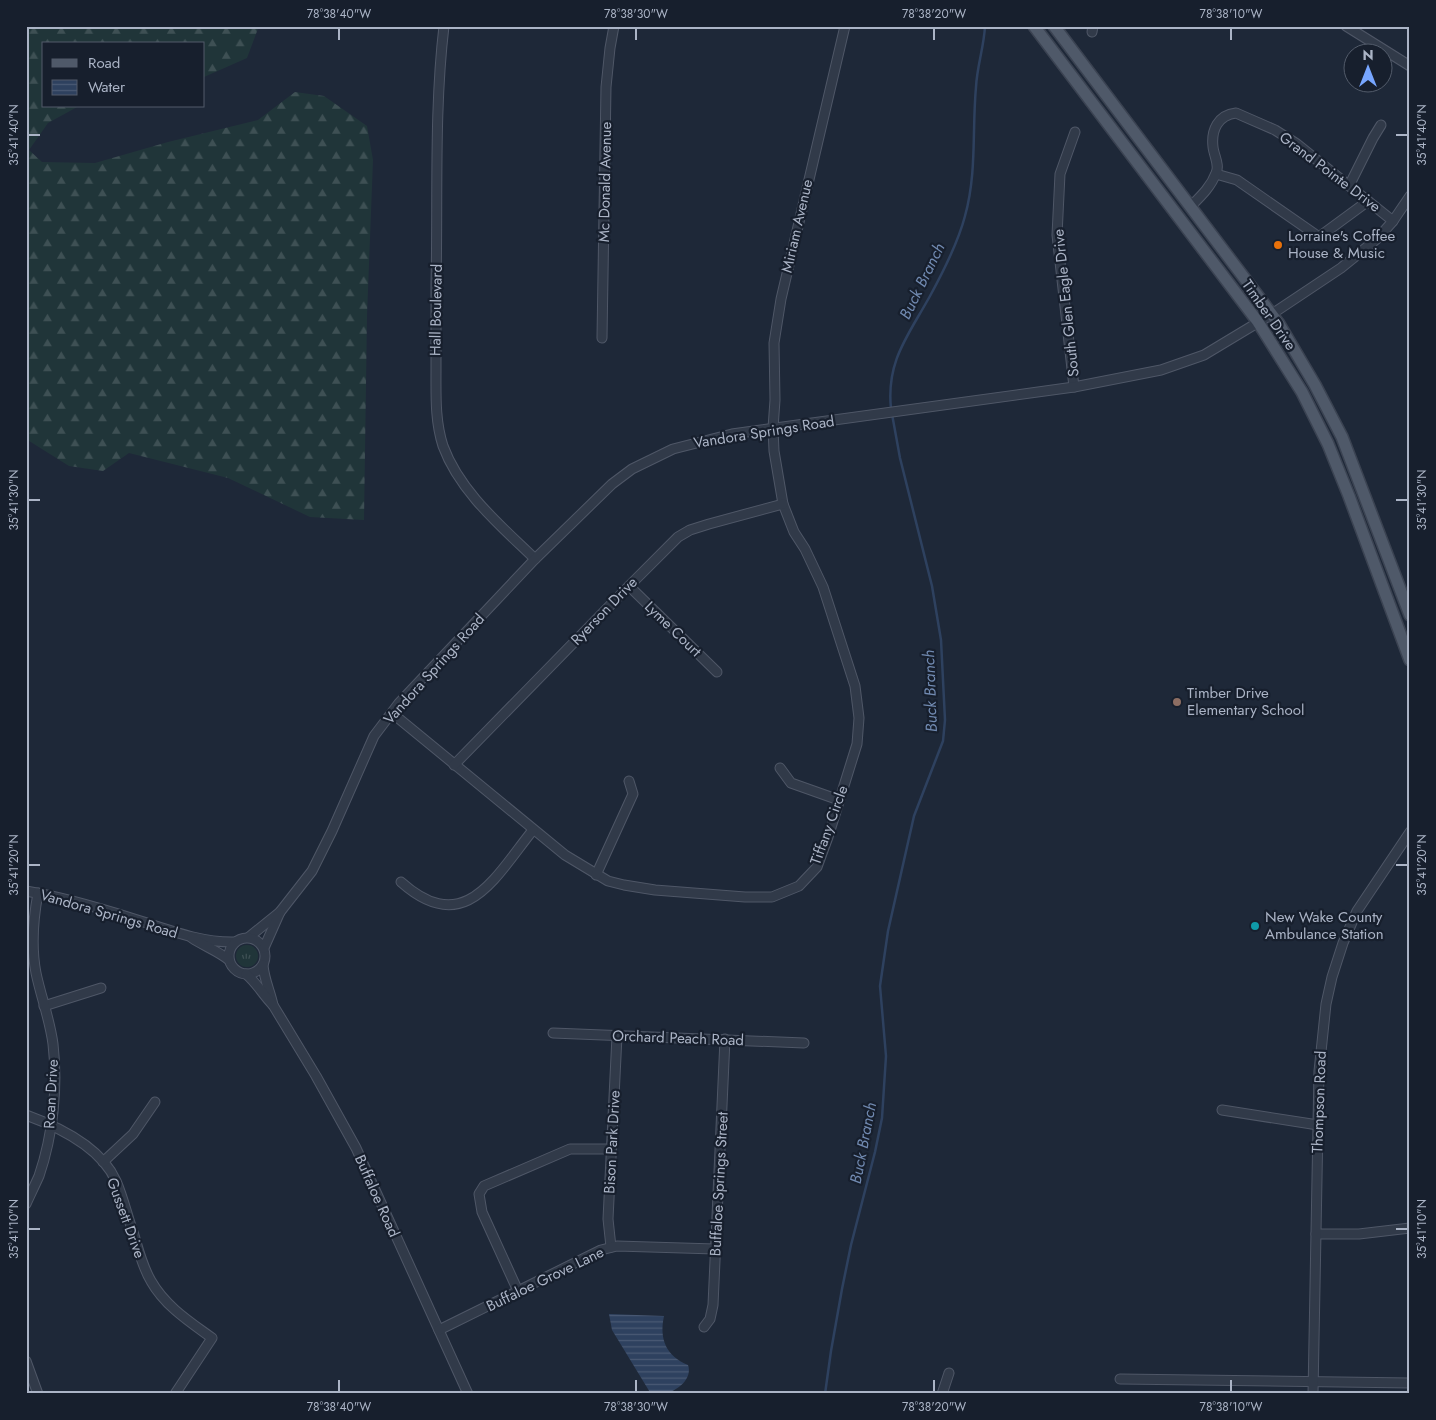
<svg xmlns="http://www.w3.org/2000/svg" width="1436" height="1420" font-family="Jost,sans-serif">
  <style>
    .grass { fill: url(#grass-tufts) }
    .forest { fill: url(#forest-firs) }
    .water { fill: url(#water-rules) }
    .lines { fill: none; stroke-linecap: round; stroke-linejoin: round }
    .stream { stroke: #2e415f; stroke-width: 2.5 }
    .minor-casing { stroke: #4f5767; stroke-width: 11 }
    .major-casing { stroke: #3b4352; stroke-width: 14 }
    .minor { stroke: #313a49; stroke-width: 9 }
    .major { stroke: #4f5969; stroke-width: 11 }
    .ticks { fill: none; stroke: #abb4c6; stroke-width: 2 }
    .food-dot { fill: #e8710a; stroke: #171f2d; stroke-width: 2 }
    .education-dot { fill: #8d6e63; stroke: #171f2d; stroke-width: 2 }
    .culture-dot { fill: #0f9aa8; stroke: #171f2d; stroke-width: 2 }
    .labels { text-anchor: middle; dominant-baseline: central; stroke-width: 4.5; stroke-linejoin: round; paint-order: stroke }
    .street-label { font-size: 15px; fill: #abb4c6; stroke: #171f2d }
    .poi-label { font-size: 15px; fill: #abb4c6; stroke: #171f2d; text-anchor: start }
    .water-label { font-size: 16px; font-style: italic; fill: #718ab1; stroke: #171f2d }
    .neatline { fill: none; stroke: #abb4c6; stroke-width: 2 }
    .ticks-label { font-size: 12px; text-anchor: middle; fill: #abb4c6 }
  </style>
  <defs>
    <pattern id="grass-tufts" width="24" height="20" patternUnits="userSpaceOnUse" patternTransform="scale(1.25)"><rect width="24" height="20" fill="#203539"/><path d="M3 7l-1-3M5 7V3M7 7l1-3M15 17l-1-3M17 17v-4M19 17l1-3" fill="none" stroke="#3e5054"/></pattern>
    <pattern id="forest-firs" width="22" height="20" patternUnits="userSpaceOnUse" patternTransform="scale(1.25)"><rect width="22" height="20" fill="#203539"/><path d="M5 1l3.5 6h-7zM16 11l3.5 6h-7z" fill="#3e5054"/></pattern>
    <pattern id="water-rules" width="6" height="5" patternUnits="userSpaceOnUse" patternTransform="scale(1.25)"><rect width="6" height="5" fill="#2e415f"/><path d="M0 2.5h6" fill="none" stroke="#4a5a74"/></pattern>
  </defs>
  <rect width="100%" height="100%" fill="#1e2838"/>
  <circle class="grass" cx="247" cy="956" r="11"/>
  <polygon class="forest" points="26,26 259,26 247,58 204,77 204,44 44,44 44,106 79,106 48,123 29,150 42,162 95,163 168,142 258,120 295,92 324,96 367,126 373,160 367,316 364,520 310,517 228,478 129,453 103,471 69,466 26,439"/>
  <path class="water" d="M609,1314L664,1316C659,1339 666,1356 688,1365C693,1379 677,1391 664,1394C660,1394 655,1394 651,1394L612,1330Z"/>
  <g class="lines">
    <g class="stream">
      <path d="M891,409C886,361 908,336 930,296C942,274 959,239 965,216C977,173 972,130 976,87C977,66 984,47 985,26"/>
      <polyline points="825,1394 831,1351 842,1289 851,1245 875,1152 882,1118 886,1056 880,986 888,931 914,816 943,741 945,720 941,640 932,586 900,458 892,414"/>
    </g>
    <g class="minor-casing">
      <g id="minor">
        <path d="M444,26C434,111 438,198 436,284C436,313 436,342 436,371C436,396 435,421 443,446C460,492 501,526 535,559"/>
        <polyline points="1346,26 1410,66"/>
        <polyline points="1092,32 1093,26"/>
        <polyline points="1216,174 1237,180 1319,237 1368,201"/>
        <polyline points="1349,186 1373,138 1381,125"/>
        <path d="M1190,207C1200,197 1211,187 1216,173C1220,165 1214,156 1213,147C1211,130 1218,115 1236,113L1275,130L1297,144L1393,221"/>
        <polyline points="602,338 606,87 610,48 614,26"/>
        <polyline points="1074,387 1057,235 1060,174 1075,132"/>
        <polyline points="629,586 717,672"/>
        <polyline points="392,713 565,855 608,881 624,885 655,890 745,897 772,897 799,886 817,867 828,837 857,744 859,718 855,686 823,587 805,549 794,532 783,504 774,451 773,428 775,400 774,343 781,299 845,26"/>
        <polyline points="454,765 629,586 678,537 690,530 709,524 783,504"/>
        <polyline points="780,768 791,783 839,800"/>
        <polyline points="596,875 633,794 629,781"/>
        <path d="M401,882C465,939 495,877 533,830"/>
        <path d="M26,891C62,897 96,907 131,918C164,928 199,943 235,942"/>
        <polyline points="249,937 280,912 312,871 332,831 374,736 399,703 535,559 612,484 632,469 673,449 732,434 1074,387 1161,370 1204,355 1272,314 1341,268 1378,238 1393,221 1410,196"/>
        <circle cx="247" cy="956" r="18"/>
        <path d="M192,938C204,946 218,951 229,960"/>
        <polyline points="264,948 280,912"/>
        <path d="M263,965C264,979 270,991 273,1005"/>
        <path d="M246,974C257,983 263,995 273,1005L316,1076L356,1148L468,1394"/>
        <polyline points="44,1006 101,988"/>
        <polyline points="553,1033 804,1043"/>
        <polyline points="1222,1110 1318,1125"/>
        <path d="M26,1115C59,1127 101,1147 116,1181C123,1197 127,1215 133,1232C138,1248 142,1266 151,1281C165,1306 190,1322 212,1338L175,1394"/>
        <polyline points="103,1162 133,1134 155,1102"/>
        <path d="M26,1204C30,1195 35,1185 39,1176C53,1135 58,1087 53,1044C50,1020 41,997 36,973C31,947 33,920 38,893"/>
        <polyline points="1316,1234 1359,1234 1410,1228"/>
        <polyline points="611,1247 608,1219 617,1036"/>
        <polyline points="518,1291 482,1212 479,1194 484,1186 570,1149 611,1149"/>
        <polyline points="704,1327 710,1319 713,1305 725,1039"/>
        <polyline points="439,1330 601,1250 617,1246 715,1249"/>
        <polyline points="26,1361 38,1394"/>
        <polyline points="1120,1379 1410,1383"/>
        <polyline points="942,1394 949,1373"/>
        <polyline points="1313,1394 1319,1071 1326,1004 1332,977 1343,943 1357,911 1410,832"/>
      </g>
    </g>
    <g class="major-casing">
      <g id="major">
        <polyline points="1034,26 1258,322 1302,392 1328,444 1349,496 1410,660"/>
        <polyline points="1054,26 1279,324 1315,385 1342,437 1410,615"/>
      </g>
    </g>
    <use href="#minor" class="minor"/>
    <use href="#major" class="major"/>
  </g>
  <path class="ticks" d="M339,28V40M636,28V40M934,28V40M1231,28V40M28,135H40M1396,135H1408M28,500H40M1396,500H1408M28,865H40M1396,865H1408M28,1229H40M1396,1229H1408M339,1380V1392M636,1380V1392M934,1380V1392M1231,1380V1392"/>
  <circle class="food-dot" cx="1278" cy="245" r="5"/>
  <circle class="education-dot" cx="1177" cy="702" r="5"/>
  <circle class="culture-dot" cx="1255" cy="926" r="5"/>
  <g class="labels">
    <g class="street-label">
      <text transform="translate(1330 172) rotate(37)">Grand Pointe Drive</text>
      <text transform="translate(605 182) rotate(-89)">Mc Donald Avenue</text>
      <text transform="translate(797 226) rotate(-77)">Miriam Avenue</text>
      <text transform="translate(1066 303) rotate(-96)">South Glen Eagle Drive</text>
      <text transform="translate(436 310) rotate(-89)">Hall Boulevard</text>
      <text transform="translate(1269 315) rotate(55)">Timber Drive</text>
      <text transform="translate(764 432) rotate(-9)">Vandora Springs Road</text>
      <text transform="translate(604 611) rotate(-46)">Ryerson Drive</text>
      <text transform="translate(673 629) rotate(44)">Lyme Court</text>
      <text transform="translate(434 669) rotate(-48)">Vandora Springs Road</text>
      <text transform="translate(829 825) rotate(-70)">Tiffany Circle</text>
      <text transform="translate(109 914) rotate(16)">Vandora Springs Road</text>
      <text transform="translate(678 1038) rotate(2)">Orchard Peach Road</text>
      <text transform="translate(51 1094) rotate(-87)">Roan Drive</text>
      <text transform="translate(1319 1102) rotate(-88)">Thompson Road</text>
      <text transform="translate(612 1142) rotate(-87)">Bison Park Drive</text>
      <text transform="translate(719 1184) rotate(-87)">Buffaloe Springs Street</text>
      <text transform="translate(377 1196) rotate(66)">Buffaloe Road</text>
      <text transform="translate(126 1218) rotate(70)">Gussett Drive</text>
      <text transform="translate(545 1279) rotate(-26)">Buffaloe Grove Lane</text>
    </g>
    <g class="poi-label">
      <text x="1288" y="236">Lorraine's Coffee<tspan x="1288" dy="17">House &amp; Music</tspan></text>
      <text x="1187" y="693">Timber Drive<tspan x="1187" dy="17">Elementary School</tspan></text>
      <text x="1265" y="917">New Wake County<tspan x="1265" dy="17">Ambulance Station</tspan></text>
    </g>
    <g class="water-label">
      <text transform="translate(922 281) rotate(-64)">Buck Branch</text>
      <text transform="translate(930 691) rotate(-92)">Buck Branch</text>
      <text transform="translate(863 1143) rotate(-79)">Buck Branch</text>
    </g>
  </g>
  <rect width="1436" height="1420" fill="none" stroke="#171f2d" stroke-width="55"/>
  <rect x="42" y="42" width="162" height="65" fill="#171f2d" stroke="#525b6a"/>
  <rect x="52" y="59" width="25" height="8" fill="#4f5969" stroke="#525b6a"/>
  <text x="88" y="68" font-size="15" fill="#abb4c6">Road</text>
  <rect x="52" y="80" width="25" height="15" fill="url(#water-rules)" stroke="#525b6a"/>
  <text x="88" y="92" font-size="15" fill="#abb4c6">Water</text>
  <g transform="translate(1368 68)"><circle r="24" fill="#171f2d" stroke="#525b6a"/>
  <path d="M0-4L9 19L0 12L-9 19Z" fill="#77a6ff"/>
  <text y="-8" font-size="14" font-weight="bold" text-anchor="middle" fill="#abb4c6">N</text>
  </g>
  <rect x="28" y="28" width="1380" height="1364" class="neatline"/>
  <g class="ticks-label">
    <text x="339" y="18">78°38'40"W</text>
    <text x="636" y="18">78°38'30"W</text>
    <text x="934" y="18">78°38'20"W</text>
    <text x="1231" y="18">78°38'10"W</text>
    <text transform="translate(14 135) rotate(-90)" y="4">35°41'40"N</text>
    <text transform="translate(1422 135) rotate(-90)" y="4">35°41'40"N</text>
    <text transform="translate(14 500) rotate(-90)" y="4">35°41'30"N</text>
    <text transform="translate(1422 500) rotate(-90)" y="4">35°41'30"N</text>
    <text transform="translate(14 865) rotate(-90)" y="4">35°41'20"N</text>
    <text transform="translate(1422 865) rotate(-90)" y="4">35°41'20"N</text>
    <text transform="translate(14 1229) rotate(-90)" y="4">35°41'10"N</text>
    <text transform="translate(1422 1229) rotate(-90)" y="4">35°41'10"N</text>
    <text x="339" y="1411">78°38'40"W</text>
    <text x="636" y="1411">78°38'30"W</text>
    <text x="934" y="1411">78°38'20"W</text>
    <text x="1231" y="1411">78°38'10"W</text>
  </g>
</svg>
